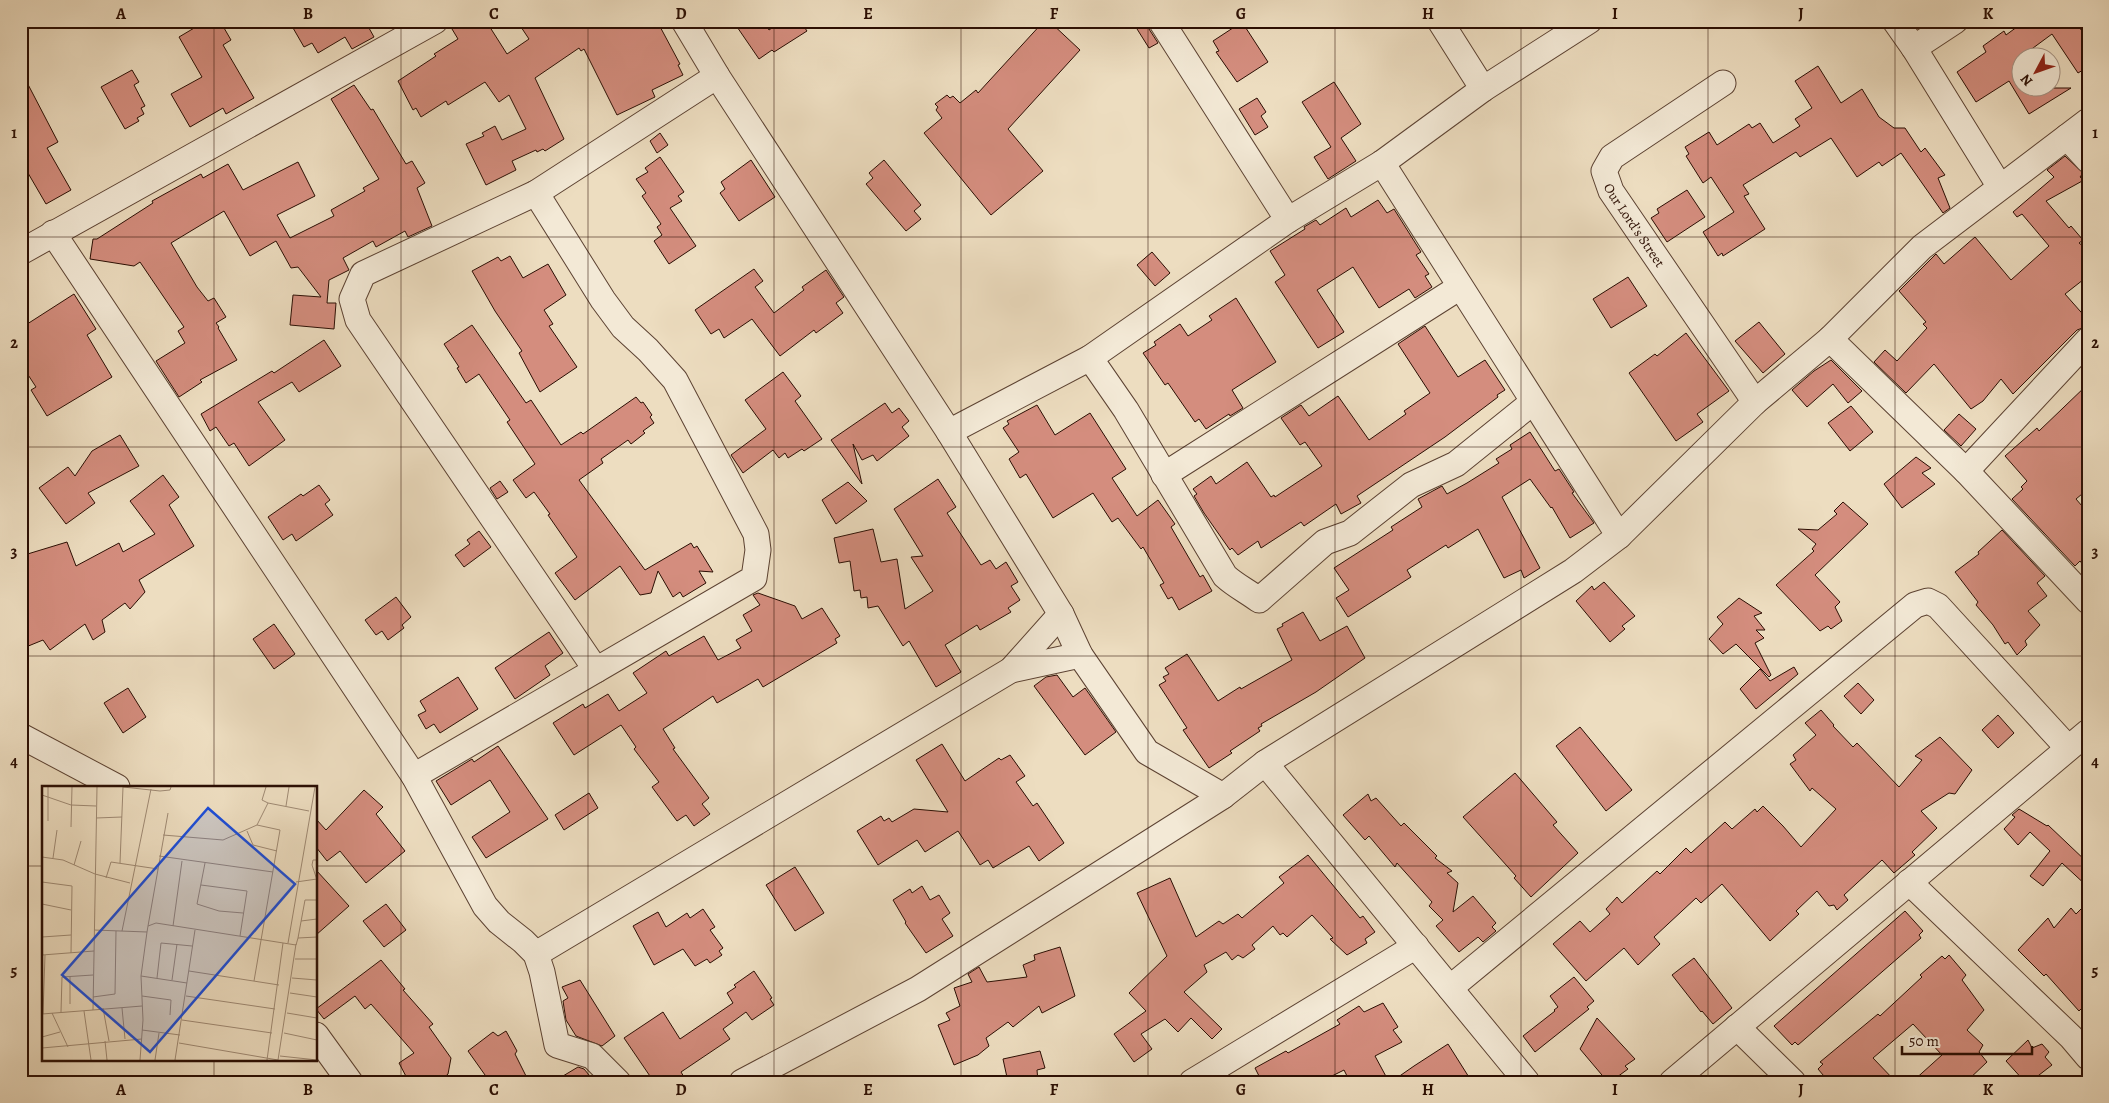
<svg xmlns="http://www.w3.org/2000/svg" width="2109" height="1103" font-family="Alegreya,serif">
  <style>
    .building { fill: #d48d7e; stroke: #2b0e03 }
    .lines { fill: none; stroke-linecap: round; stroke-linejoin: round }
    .minor-casing { stroke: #5c4232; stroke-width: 27 }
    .minor { stroke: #f3e9d6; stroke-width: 25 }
    .grid { fill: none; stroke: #2b0e03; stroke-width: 1; stroke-opacity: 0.55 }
    .labels { text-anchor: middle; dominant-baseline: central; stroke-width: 4; stroke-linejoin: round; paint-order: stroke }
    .street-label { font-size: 14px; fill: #2b0e03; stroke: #f3e9d6 }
    .inset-road { fill: none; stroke: #9f8a74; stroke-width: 1 }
    .view { fill: #1d4ed8; fill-opacity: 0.15; stroke: #1d4ed8; stroke-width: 2.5 }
    .inset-edge { fill: none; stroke: #2b0e03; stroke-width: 2.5 }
    .neatline { fill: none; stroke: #2b0e03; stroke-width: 2 }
    .grid-label { font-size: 16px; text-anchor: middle; font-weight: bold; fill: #2b0e03 }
  </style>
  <rect width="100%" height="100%" fill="#edddc0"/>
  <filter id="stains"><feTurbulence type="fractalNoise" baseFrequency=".004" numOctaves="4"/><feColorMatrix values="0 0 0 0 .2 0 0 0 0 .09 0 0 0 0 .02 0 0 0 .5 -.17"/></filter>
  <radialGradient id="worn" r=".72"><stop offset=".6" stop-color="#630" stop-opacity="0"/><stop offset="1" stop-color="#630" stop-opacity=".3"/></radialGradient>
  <g class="building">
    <polygon points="206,21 220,21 231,40 223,45 254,98 226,114 223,108 190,127 171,94 202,77 179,37"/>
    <polygon points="289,21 365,21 374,37 352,49 345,37 318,53 312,43 304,47"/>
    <polygon points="449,21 486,21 507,54 529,39 517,21 657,21 680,64 678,65 683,75 652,90 655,97 617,115 584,49 581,51 579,48 535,78 564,139 545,151 543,149 537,152 536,150 512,161 516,170 486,185 466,144 484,136 482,133 495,126 502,140 526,129 509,95 499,102 485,82 448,105 446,101 421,117 416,108 413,110 398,81 436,56 434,54 458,39 449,24"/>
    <polygon points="733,21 763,21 769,30 782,21 800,21 807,31 774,52 772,50 759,59"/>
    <polygon points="1044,21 1049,21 1080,50 1008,129 1043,171 991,215 924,133 942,118 936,110 938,107 935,104 947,95 950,98 953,96 960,103 976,90 978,93"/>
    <polygon points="1132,21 1147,21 1149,29 1158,43 1149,48"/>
    <polygon points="2025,21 2075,21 2088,40 2088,67 2078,73 2052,34 2029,51 2033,58 2022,58 2022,88 2071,88 2029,114 2009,81 1976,102 1957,72 1986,52 1983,46 2004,31 2006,35"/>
    <polygon points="1242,22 1268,62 1237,82 1216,52 1219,51 1213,41"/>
    <polygon points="1818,66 1841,103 1862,89 1879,117 1894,128 1905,128 1921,152 1925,148 1945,175 1938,178 1950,208 1943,213 1901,153 1882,166 1879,162 1857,177 1831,138 1800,157 1796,152 1743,185 1749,194 1744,196 1765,229 1723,256 1722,253 1718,256 1703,232 1734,212 1711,177 1703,183 1686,156 1689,154 1685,147 1709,132 1717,145 1749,124 1752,128 1760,123 1773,143 1800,126 1795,119 1812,108 1795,81"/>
    <polygon points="132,70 139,82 134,85 145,106 141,108 144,114 137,118 139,121 125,129 101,87"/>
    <polygon points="21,71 58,142 47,148 71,190 46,204 21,161"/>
    <polygon points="1334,82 1361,124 1341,138 1356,161 1328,179 1314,157 1331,147 1302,102"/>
    <polygon points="354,85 371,110 373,109 406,164 412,161 425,183 417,188 432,226 408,237 405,231 376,247 373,241 343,258 349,270 329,280 327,303 336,303 334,329 290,325 293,295 321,297 298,267 291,268 276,241 250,256 224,211 171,243 197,287 208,301 214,298 226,317 216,323 219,327 218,328 237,360 200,380 202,382 179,397 156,361 185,343 178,331 184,327 140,262 134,266 90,259 93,239 97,239 153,203 152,201 201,174 203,178 228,164 243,190 298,162 315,196 277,215 290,238 334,216 331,210 365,191 363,188 379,179 331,99"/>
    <polygon points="1257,98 1266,112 1261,116 1268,127 1255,135 1239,109"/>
    <polygon points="660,133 668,145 657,153 650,141"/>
    <polygon points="2065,156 2083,173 2080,177 2084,180 2046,201 2069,228 2071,226 2083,240 2079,243 2088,250 2088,276 2065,294 2088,320 2088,326 2077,330 2013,394 2001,379 1983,401 1971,409 1934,364 1906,393 1874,362 1885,350 1897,361 1927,328 1923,324 1926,322 1899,291 1936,254 1944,264 1975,237 2011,280 2049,246 2022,214 2017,217 2013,212 2054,177 2047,170"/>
    <polygon points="660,157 684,192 678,196 682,201 670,208 696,246 669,264 654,241 662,235 657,227 661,224 642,196 646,193 636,179 648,172 645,168"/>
    <polygon points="751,160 775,197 739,221 720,193 725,189 721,182"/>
    <polygon points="884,160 921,205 914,211 921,219 906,231 866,184 873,178 869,173"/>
    <polygon points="1687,190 1705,217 1667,242 1651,218 1659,213 1657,209"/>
    <polygon points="1378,200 1387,213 1394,209 1421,252 1416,255 1429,274 1425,276 1432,287 1415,298 1409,289 1379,308 1353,267 1317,290 1344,332 1318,348 1275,282 1285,275 1270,251 1305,229 1304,227 1316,220 1320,225 1346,208 1351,217"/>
    <polygon points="1152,252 1170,273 1155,286 1137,265"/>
    <polygon points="510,256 523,278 548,264 566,295 544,310 553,324 549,326 577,367 540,392 519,353 522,351 495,311 472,271 498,257 501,261"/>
    <polygon points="754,269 763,281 755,287 774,313 804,290 802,287 826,270 844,297 836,303 843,313 816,333 814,330 780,356 752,319 724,338 719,329 711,334 695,310"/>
    <polygon points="1628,277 1647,306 1611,328 1593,299"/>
    <polygon points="74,294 96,329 87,335 112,377 47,416 31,390 36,387 21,364 21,328"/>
    <polygon points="1236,298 1276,362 1232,390 1243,408 1230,416 1229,414 1206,429 1199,419 1195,422 1168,383 1165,385 1143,353 1156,345 1154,342 1180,324 1188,336 1212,320 1209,316"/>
    <polygon points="1759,322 1785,354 1763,373 1735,341"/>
    <polygon points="472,325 526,403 531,400 561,445 581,432 583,434 636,397 641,403 643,402 652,415 650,417 654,423 643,431 645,433 631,444 628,440 601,459 603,463 579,480 645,570 691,543 694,548 697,546 713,572 699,571 706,583 683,597 680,592 673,597 658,571 651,593 640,595 620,566 575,600 555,573 577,557 548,515 550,514 534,492 526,498 513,480 535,464 507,422 510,420 479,374 466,383 457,368 459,367 444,344"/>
    <polygon points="1425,326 1458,377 1485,360 1505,390 1497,395 1498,397 1445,437 1357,496 1361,503 1341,514 1336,504 1304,526 1301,522 1261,548 1258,541 1238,555 1232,548 1230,550 1204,513 1194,496 1197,494 1193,489 1211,476 1216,484 1247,462 1271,497 1274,495 1275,497 1322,466 1305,442 1300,445 1281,418 1301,405 1309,416 1338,396 1369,440 1406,414 1404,411 1430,393 1398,344"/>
    <polygon points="1686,333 1729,391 1697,414 1703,422 1676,441 1629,373 1655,354 1657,356"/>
    <polygon points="324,340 341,366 299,392 292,382 258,402 285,440 249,466 234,443 229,446 216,427 210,431 201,414 272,371 274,373"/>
    <polygon points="1831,360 1862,391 1848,403 1833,384 1807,407 1792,390 1814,371"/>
    <polygon points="783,372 801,396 795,401 822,439 804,451 802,449 788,458 785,453 779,458 773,450 743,473 731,455 766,429 745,400"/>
    <polygon points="2088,384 2088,489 2076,499 2088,513 2088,571 2080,561 2075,566 2012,499 2023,489 2021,487 2027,481 2005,456 2037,428 2039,431"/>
    <polygon points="885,403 892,413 899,408 909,421 902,427 909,436 877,461 873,455 862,460 853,444 862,484 831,440"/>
    <polygon points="1037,405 1055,435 1090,413 1126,469 1112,478 1137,516 1158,500 1175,524 1171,527 1200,577 1203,575 1212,591 1179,610 1172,597 1168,599 1160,585 1164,583 1143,547 1141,549 1118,518 1112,522 1093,493 1053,518 1026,474 1020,478 1009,459 1019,452 1003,428 1009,424 1007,421"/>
    <polygon points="1851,406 1873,432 1850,451 1828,423"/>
    <polygon points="1959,414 1976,429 1961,446 1944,430"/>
    <polygon points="1530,432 1555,471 1559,469 1574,492 1572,493 1594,523 1570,538 1552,507 1551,508 1530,479 1502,497 1540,568 1524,578 1521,570 1504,578 1478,529 1448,548 1446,545 1407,570 1411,577 1348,617 1336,598 1349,590 1334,568 1393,530 1391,527 1422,507 1418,499 1442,486 1447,494 1467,483 1499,463 1496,459 1512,449 1510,445"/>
    <polygon points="120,435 139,466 88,493 95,503 66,524 39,488 68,467 75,476 92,451"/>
    <polygon points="1916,457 1931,468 1922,473 1935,484 1902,508 1884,484"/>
    <polygon points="163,475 179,497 169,505 194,546 139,580 145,592 130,609 125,603 102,620 105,632 93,640 85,624 50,650 43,640 21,649 21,556 67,542 76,566 119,543 123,552 155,534 130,501"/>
    <polygon points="938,479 956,507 947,513 981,565 990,560 996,569 1006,562 1018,582 1011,586 1020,600 1008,608 1011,612 980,630 977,625 945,645 961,672 936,687 909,641 903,646 878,606 868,608 867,597 861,598 860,590 854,591 850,561 839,563 834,538 873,529 881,562 897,559 905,609 933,591 911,557 923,556 894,509"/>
    <polygon points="500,481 508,492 497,499 490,488"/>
    <polygon points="848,482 867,501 836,524 822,500"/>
    <polygon points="319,485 330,500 325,504 333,515 296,541 292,534 283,540 268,517 301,494 303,496"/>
    <polygon points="1843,502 1868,524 1815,575 1840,602 1835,607 1842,621 1831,629 1828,626 1820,631 1776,585 1814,551 1812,549 1816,544 1798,529 1818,530 1837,514 1834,511"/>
    <polygon points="2002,530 2045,576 2037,583 2047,596 2028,611 2040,625 2025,641 2027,645 2017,655 2008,642 2005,644 1993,625 1976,605 1978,602 1955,572 1979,554 1978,552"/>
    <polygon points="479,531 491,547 464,567 455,555 470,544 467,540"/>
    <polygon points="1604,582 1635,616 1622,626 1625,629 1610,642 1576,601 1592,586 1594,590"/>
    <polygon points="758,593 795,606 802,619 822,608 840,636 835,639 837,643 763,687 758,679 717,703 713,696 663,729 675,748 673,749 709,798 702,804 710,814 694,826 686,815 677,821 652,787 659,782 634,749 636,747 621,725 574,755 553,723 583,704 585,708 608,694 619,711 647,693 633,673 666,651 669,656 704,636 718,660 741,648 736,640 752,631 743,615 760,605 753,595"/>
    <polygon points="396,597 411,617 402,625 404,628 388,640 382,631 376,635 365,620"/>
    <polygon points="1739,598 1762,613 1754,616 1765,630 1756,630 1764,638 1755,643 1771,675 1769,677 1736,644 1723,654 1709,639 1723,624 1717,617"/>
    <polygon points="1303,612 1320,641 1347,626 1365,658 1316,692 1261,724 1262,726 1258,728 1260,731 1230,751 1232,753 1209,768 1183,730 1187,728 1159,685 1166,681 1163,677 1169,674 1165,668 1187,654 1218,701 1240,687 1241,689 1292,660 1277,629 1283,626 1282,624"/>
    <polygon points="274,624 295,654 274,669 253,639"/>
    <polygon points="549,632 563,653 545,666 550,675 515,699 495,668"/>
    <polygon points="1794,667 1798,674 1756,709 1740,689 1760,669 1770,681"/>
    <polygon points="1057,675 1073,697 1085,688 1116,732 1085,755 1034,686 1046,677"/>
    <polygon points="458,677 478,709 440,733 434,724 426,729 418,715 426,711 420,701"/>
    <polygon points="1858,683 1874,700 1861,714 1844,696"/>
    <polygon points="128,688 146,717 123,733 104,703"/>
    <polygon points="1821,710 1834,725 1833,726 1853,747 1857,743 1899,787 1922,760 1915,756 1940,737 1972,770 1955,794 1949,793 1921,811 1937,828 1912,852 1915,855 1894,873 1882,860 1844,895 1848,900 1837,910 1834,905 1829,906 1817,891 1796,911 1799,914 1770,941 1722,884 1701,903 1696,898 1654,937 1660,944 1638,965 1624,948 1586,981 1553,944 1580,921 1590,932 1610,914 1606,909 1617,897 1622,903 1657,871 1660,874 1686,848 1691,853 1725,822 1732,829 1755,809 1757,812 1763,806 1783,826 1801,847 1836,809 1812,788 1810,791 1790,764 1796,760 1793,755 1816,735 1805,723"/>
    <polygon points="1998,715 2014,733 1998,748 1982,730"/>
    <polygon points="1580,727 1632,790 1606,811 1556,746"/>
    <polygon points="942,744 965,781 999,758 1001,760 1010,755 1025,776 1016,782 1033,806 1037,803 1064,843 1039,861 1029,846 993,868 988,860 980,865 958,831 925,852 917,840 878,865 857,831 881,816 884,821 889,818 892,822 914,809 948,812 916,760"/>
    <polygon points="498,746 548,819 486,858 472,837 510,812 490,780 451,805 436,781 472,759 474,762"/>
    <polygon points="1515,773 1557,822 1553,825 1578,853 1531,897 1514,878 1516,876 1463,817"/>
    <polygon points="364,790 383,807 376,814 405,851 366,883 340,851 327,861 316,847 316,819 326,830"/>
    <polygon points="589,793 598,808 564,830 555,815"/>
    <polygon points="1368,794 1371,801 1376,798 1401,826 1404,823 1437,856 1435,858 1452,871 1447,873 1458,883 1453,912 1473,896 1496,923 1492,927 1496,931 1483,942 1478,937 1459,952 1436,926 1443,920 1429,906 1432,902 1397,863 1395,867 1369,836 1365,840 1343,815"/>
    <polygon points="2019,809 2047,826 2048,825 2088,863 2088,887 2062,863 2043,886 2030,876 2050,851 2030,832 2018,845 2004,829 2015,817 2012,815"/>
    <polygon points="1308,855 1360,918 1363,916 1375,932 1365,939 1367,943 1347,955 1330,939 1333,938 1312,915 1287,937 1283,933 1280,935 1273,926 1252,945 1255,949 1243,958 1238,955 1232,960 1226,952 1204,965 1207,972 1184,992 1222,1029 1212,1039 1191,1018 1178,1032 1165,1019 1141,1034 1152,1049 1134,1062 1114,1034 1146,1011 1129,993 1167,956 1137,893 1170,878 1196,937 1219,921 1223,924 1238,914 1242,918 1284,883 1279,877"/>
    <polygon points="795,867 824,913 795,931 766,885"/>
    <polygon points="316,870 349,906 316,935"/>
    <polygon points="922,886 930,900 939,895 950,913 942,919 953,936 926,953 905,923 906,922 893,900 910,889 912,893"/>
    <polygon points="2088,902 2088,1002 2079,1011 2046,974 2044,976 2018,950 2048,918 2054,928 2071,908 2076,914"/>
    <polygon points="386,904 406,930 384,947 363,921"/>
    <polygon points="703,909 715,927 710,930 723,948 719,951 722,955 710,963 707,959 695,966 683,949 654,965 633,926 658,912 666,927 687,913 690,918"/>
    <polygon points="1905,911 1923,931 1919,935 1921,938 1798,1045 1795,1042 1792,1045 1774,1026"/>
    <polygon points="1060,947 1075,996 1042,1013 1039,1006 1013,1027 1008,1022 986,1038 989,1046 978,1055 954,1065 938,1025 950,1020 946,1013 960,1006 954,988 972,982 968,974 979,967 987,982 1027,977 1023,965 1035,960 1034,955"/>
    <polygon points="1949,955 1966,975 1962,980 1984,1010 1967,1030 1983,1045 1979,1052 1987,1062 1966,1082 1912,1082 1942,1055 1913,1024 1873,1058 1896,1082 1829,1082 1818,1069 1823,1064 1820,1062 1878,1014 1880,1016 1922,977 1920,975 1942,956 1945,959"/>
    <polygon points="1694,958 1732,1008 1713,1024 1702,1011 1701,1012 1672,975"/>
    <polygon points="381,960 405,989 403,990 433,1024 429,1027 451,1058 448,1074 439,1082 409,1082 399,1063 414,1053 371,1004 365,1009 355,996 324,1019 316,1009"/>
    <polygon points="754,971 772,998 770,999 774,1005 752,1020 746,1012 723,1029 730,1039 681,1072 687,1082 654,1082 624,1038 663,1012 680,1039 733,1003 727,993 736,987 734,985"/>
    <polygon points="1574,977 1594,1001 1587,1007 1589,1009 1535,1052 1523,1036 1555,1011 1554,1010 1558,1007 1550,996"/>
    <polygon points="580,980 615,1036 602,1046 576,1036 566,1020 563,1001 568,998 562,987"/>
    <polygon points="1383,1003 1398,1027 1393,1030 1402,1042 1375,1056 1389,1082 1350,1082 1344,1070 1320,1082 1262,1082 1255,1068 1286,1051 1288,1053 1340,1024 1337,1020 1359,1006 1364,1012"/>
    <polygon points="1597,1018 1635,1059 1625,1066 1628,1069 1613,1080 1611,1077 1607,1081 1580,1049"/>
    <polygon points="506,1031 517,1051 515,1054 529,1082 490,1082 468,1051 493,1032 498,1036"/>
    <polygon points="2028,1040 2032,1048 2042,1044 2049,1052 2045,1057 2052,1065 2030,1082 2025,1082 2006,1061"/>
    <polygon points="1448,1044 1472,1082 1391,1082 1414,1066"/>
    <polygon points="1040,1051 1045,1068 1037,1070 1038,1082 1008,1082 1003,1059"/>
    <polygon points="578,1067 584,1069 595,1082 553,1082"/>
  </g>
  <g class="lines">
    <g class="minor-casing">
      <g id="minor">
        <polyline points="684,21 717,76 949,432 1061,614 1080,655 1147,752 1223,796 1265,763 1527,1082"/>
        <polyline points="1161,21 1288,220"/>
        <polyline points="1440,21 1483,89"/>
        <polyline points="1895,21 1914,48 2000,187"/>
        <polyline points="1914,48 1955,21"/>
        <path id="s1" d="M1723,83L1612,157L1604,171L1611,191L1755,402"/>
        <polyline points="2067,137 2088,160"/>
        <polyline points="1382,163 1619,536"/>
        <polyline points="53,233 414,776 485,906 499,922 523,941 536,954 542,972 557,1045 592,1056 618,1082"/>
        <polyline points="21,252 435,21"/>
        <polyline points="1830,339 1966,471 2088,601"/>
        <path d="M1090,358L1126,410L1225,576C1236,586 1247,591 1259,600L1325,542L1350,533L1411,485L1456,464L1533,402"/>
        <polyline points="949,432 1090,358 1288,220 1382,163 1483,89 1589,21"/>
        <polyline points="1966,471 2088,340"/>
        <polyline points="1164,475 1460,287"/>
        <polyline points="596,670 358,320 352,299 363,274 536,193 717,76"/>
        <polyline points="1011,670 1080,655"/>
        <polyline points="21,736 117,787"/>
        <polyline points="1265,763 1573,571 1619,536 1755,402 1830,339 1922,247 2088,121"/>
        <polyline points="414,776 754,578 758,550 756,534 675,380 648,350 623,327 603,300 536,193"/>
        <polyline points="1909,882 2071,1037 2088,1057"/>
        <polyline points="536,954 1011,670 1061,614"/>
        <polyline points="1450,988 1915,605 1928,601 1938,606 2068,748"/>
        <polyline points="1737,1027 1793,1082"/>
        <polyline points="316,1035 350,1082"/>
        <polyline points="742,1082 918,989 1223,796"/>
        <polyline points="1192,1082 1416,946"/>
        <polyline points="1672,1082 2088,732"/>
      </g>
    </g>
    <use href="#minor" class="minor"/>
  </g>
  <path class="grid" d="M214,21V787M401,21V1082M588,21V1082M774,21V1082M961,21V1082M1148,21V1082M1335,21V1082M1521,21V1082M1708,21V1082M1895,21V1082M21,237H2088M21,447H2088M21,656H2088M21,866H44M316,866H2088M214,1059V1082"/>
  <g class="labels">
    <g class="street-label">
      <text stroke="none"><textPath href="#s1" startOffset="212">Our Lord’s Street</textPath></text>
    </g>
  </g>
  <g transform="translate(42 786)">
    <rect width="275" height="275" fill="#edddc0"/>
    <path class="inset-road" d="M81,1L118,5L128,4L129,1M224,1L220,14L226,17L267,25M0,9L29,19L54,20M244,20L247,1M54,32L80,31M6,35V1M29,41L30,1M205,45L211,59L235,65M121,49L181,54L215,39L226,17M117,70L231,86M0,71L21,74L53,88L88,97M11,72L15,44M78,77L81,1M163,77L155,118L177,125L201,127M32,79L39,55M64,92L69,76L116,83M275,94L270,79L271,74H275M0,96L30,100L29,167M254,96L275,93M159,99L205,105L198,150M0,118L29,124M259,135L275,133M106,140L126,27M131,140L140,75M52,144L105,146L106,140L114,137L254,159L256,152L275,151M80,145L109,3M0,151L29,149M256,152L263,114H275M246,157L273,1M0,169L52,165M253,173H275M147,185L237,199M99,190L145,197M115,192L119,157L150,160M250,192L275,194M130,194L135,158M212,195L238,44L215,39M248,207L275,211M100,210L129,214L128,229M144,210L233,223M51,211L73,208L74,145M28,218V191M61,222L67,255M80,222L83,253M51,224L100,220M42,225L49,274M19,226L20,191L51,189M10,227L26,261M245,227L275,232M0,228L51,224L55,1M1,228L3,169M140,234L230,247M100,244L138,249M242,247L275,254M0,251L18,246M63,255L65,274M137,257L236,274M0,262L100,253M238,270L275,274M98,274L101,234L99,190L105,146M113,274L117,247M133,274L153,144M225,274L241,157M236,274L254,158"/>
    <path class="view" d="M166,22L253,98L108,266L20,189Z"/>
    <rect width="275" height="275" class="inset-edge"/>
  </g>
  <rect width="2109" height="1103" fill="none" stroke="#edddc0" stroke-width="55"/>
  <g transform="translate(2036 72) rotate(229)"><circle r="24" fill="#f3e9d6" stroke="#a39182"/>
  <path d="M0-4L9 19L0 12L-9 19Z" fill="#8f2418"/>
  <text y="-8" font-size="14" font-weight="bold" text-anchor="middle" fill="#2b0e03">N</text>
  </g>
  <path d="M1902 1046v8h130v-8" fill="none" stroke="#2b0e03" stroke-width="2.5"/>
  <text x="1909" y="1046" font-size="15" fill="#2b0e03" stroke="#f3e9d6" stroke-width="4" paint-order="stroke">50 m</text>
  <rect x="28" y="28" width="2054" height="1048" class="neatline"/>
  <g class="grid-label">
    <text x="121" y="19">A</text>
    <text x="308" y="19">B</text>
    <text x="494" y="19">C</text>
    <text x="681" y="19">D</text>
    <text x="868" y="19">E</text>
    <text x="1054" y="19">F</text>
    <text x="1241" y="19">G</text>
    <text x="1428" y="19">H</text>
    <text x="1615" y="19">I</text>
    <text x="1801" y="19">J</text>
    <text x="1988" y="19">K</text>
    <text x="14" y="138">1</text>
    <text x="2095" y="138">1</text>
    <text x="14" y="348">2</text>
    <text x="2095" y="348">2</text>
    <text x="14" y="557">3</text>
    <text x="2095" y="557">3</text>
    <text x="14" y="767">4</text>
    <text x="2095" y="767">4</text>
    <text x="14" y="976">5</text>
    <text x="2095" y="976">5</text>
    <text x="121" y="1095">A</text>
    <text x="308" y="1095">B</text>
    <text x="494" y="1095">C</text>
    <text x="681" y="1095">D</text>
    <text x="868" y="1095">E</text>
    <text x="1054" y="1095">F</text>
    <text x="1241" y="1095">G</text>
    <text x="1428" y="1095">H</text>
    <text x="1615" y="1095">I</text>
    <text x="1801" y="1095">J</text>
    <text x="1988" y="1095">K</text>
  </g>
  <rect width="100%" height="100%" filter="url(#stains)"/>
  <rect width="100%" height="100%" fill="url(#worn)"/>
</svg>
